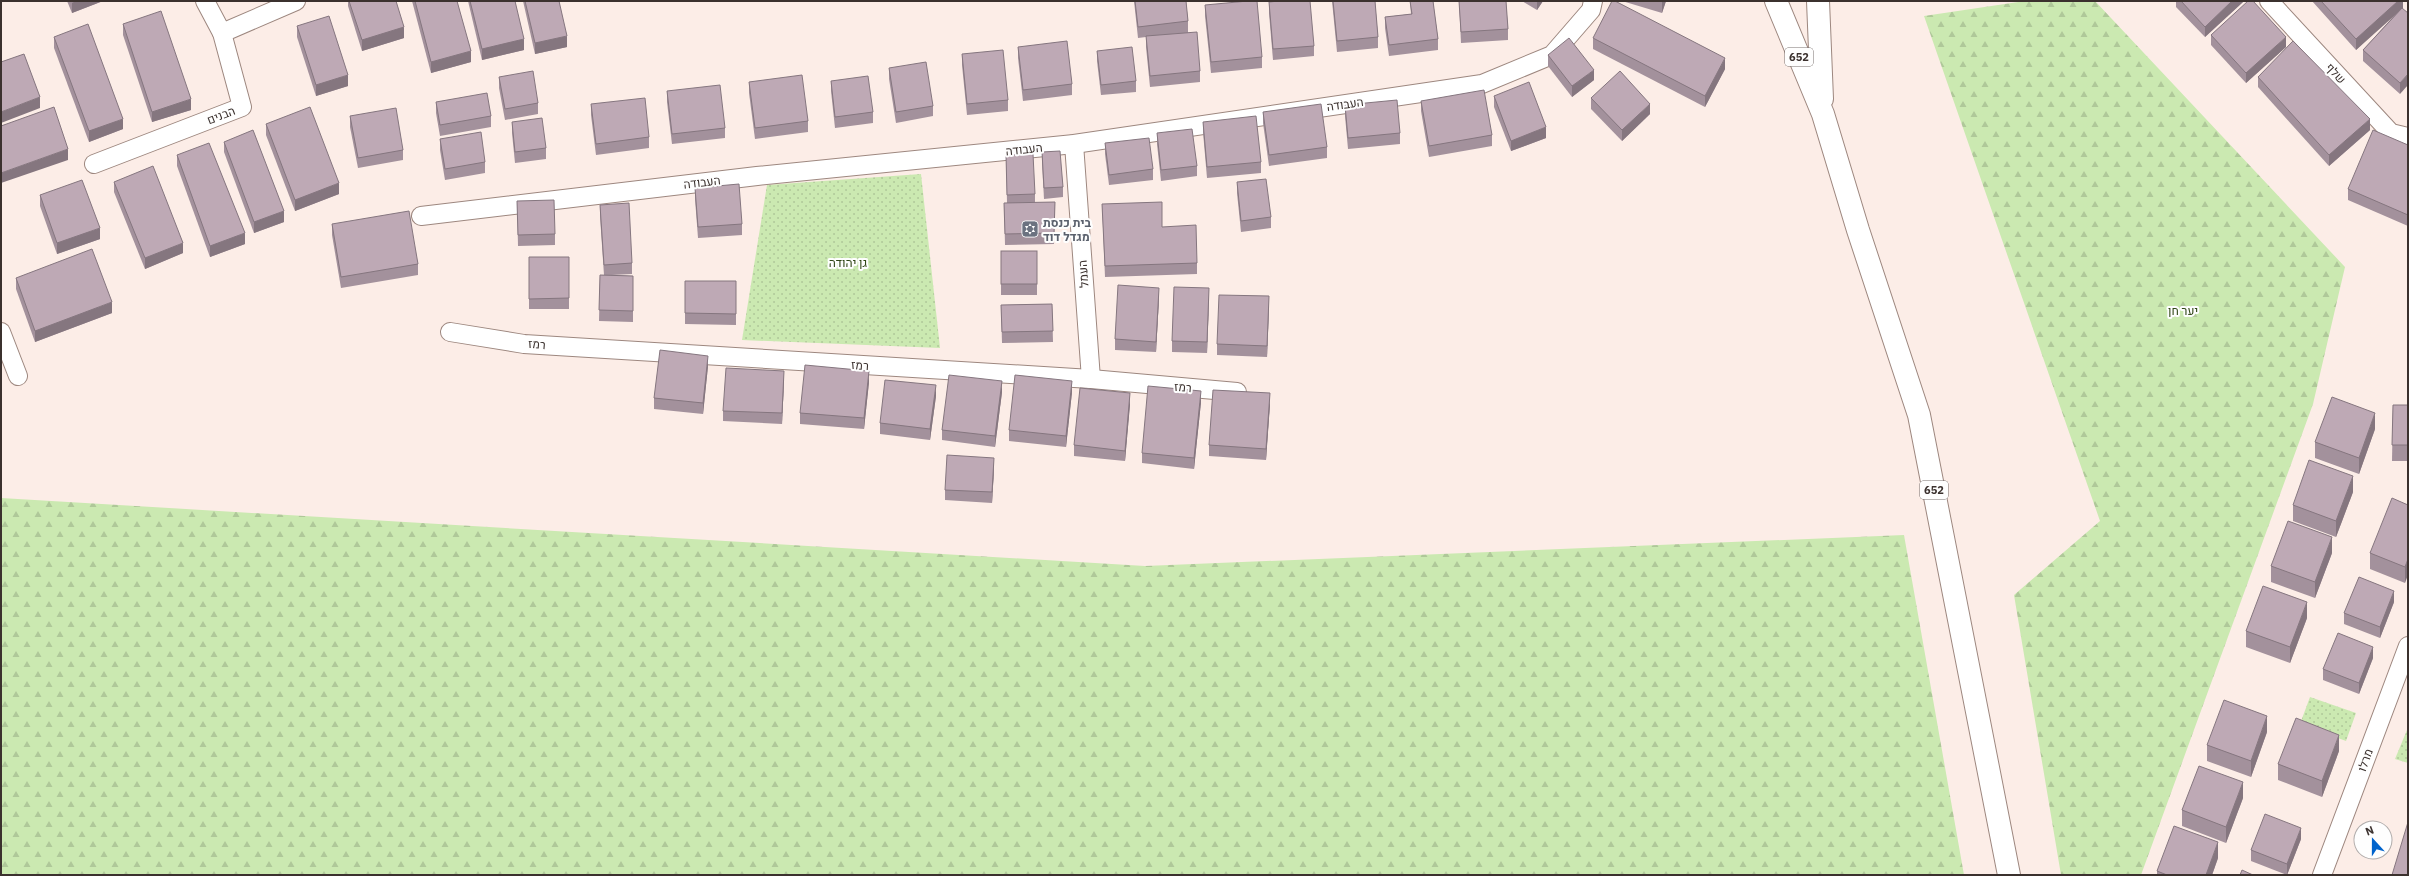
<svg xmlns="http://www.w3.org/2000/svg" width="2409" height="876" font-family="'IBM Plex Sans',Heebo,sans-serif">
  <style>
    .forest { fill: url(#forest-firs) }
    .park { fill: url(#park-dots) }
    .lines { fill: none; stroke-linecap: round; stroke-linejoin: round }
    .minor-casing { stroke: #9d877f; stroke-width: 20 }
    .primary-casing { stroke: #9d877f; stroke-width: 24 }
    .minor { stroke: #fff; stroke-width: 18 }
    .primary { stroke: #fff; stroke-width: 22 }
    .wall { fill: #a3919c }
    .shaded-wall { fill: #85767f }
    .building { fill: #bea9b5; stroke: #85767f }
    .labels { text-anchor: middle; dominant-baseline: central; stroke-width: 4; stroke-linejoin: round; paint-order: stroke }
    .shield { fill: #fefefe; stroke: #766e6c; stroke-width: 1 }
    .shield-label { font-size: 11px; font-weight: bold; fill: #3b312e }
    .street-label { font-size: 12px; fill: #3b312e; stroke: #fefefe }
    .worship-label { font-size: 12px; font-weight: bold; fill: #5b616d; stroke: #fefefe; text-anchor: start }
    .park-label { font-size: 12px; fill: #2e4514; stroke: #fefefe }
  </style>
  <defs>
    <pattern id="forest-firs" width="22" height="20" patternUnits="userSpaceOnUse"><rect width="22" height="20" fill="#cbe9b1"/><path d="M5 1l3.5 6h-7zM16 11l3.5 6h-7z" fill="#afc899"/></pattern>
    <pattern id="park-dots" width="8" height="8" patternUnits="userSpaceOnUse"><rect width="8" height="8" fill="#cbe9b1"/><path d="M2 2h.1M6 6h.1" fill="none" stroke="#afc899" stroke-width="1.8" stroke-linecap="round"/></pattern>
  </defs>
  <rect width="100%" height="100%" fill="#fcede7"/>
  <g class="forest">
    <polygon points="2025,1 2095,1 2345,267 2313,404 2141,875 2061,875 2014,595 2100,521 1924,16"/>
    <polygon points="1,498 1145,566 1904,535 1964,875 1,875"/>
  </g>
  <g class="park">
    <polygon points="921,174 940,348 742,340 767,185"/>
    <polygon points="2310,697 2356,713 2346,741 2300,724"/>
    <polygon points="2407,730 2408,730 2408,763 2395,759"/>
  </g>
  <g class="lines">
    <g class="minor-casing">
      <g id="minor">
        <polyline points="2269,1 2391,133 2408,137"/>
        <polyline points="222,33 296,1"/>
        <polyline points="1074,144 1091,379"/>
        <polyline points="94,164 242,107 222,33 205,1"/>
        <polyline points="421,216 757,176 1074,144 1482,84 1552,55 1591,10 1593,1"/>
        <polyline points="1,332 18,376"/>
        <polyline points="450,332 524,344 1091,379 1237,392"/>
        <polyline points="2322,875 2408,646"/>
      </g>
    </g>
    <g class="primary-casing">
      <g id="primary">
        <polyline points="1776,1 1823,114 1858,230 1919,415 2009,875"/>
        <polyline points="1818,1 1822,99"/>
      </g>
    </g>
    <use href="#minor" class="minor"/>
    <use href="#primary" class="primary"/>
  </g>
  <g class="wall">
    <polygon points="67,1 103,1 72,13"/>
    <polygon points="348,1 396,1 404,38 362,51 348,6"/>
    <polygon points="412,1 457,1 471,62 431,73"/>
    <polygon points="468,1 515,1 524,50 482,60"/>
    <polygon points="523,1 559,1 567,47 535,54"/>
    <polygon points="1134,1 1186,1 1188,21 1188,32 1200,71 1200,82 1150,87 1146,47 1146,37 1138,38"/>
    <polygon points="1332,1 1375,1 1378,37 1378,48 1337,52"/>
    <polygon points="1410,1 1433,1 1438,39 1438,50 1389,56 1385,28 1385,17 1411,14"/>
    <polygon points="1459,1 1506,1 1508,29 1508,40 1461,43"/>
    <polygon points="1522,1 1543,1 1537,10"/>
    <polygon points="1622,1 1666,1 1662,13"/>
    <polygon points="2176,1 2243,1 2243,2 2205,37 2176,7"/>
    <polygon points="2312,1 2403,1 2400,94 2363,61 2363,50 2400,9 2356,50"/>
    <polygon points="1269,2 1314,46 1314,56 1273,60 1269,13"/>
    <polygon points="1205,5 1262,57 1262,68 1211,73 1205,16"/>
    <polygon points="123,24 191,110 152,122 123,35"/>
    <polygon points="297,26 348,86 316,96 297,37"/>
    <polygon points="2211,35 2286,47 2246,83 2211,45"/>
    <polygon points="54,37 123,129 89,142 54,48"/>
    <polygon points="1593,38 1725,69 1705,107 1593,49"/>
    <polygon points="1018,47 1072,84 1072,95 1023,101 1018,58"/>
    <polygon points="1097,51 1136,81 1136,92 1101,95 1097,61"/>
    <polygon points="962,54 1008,100 1008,111 967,115 962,65"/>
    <polygon points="1548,55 1594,80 1572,97 1548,66"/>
    <polygon points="889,68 933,106 933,116 896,123 889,79"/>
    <polygon points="499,77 538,103 538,114 505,120 499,88"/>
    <polygon points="2258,77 2370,130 2329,166 2258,87"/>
    <polygon points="831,81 873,112 873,123 835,128 831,91"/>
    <polygon points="749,82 808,121 808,132 755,139 749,93"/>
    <polygon points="667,91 725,128 725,138 672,144 667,102"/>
    <polygon points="1494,96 1546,138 1511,151 1494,107"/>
    <polygon points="1591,98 1650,114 1622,141 1591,109"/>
    <polygon points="1421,101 1492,135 1492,146 1429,157 1421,111"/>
    <polygon points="436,102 491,116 491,127 440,136 436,113"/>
    <polygon points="591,104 649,137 649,148 596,155 591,115"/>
    <polygon points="1345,105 1400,133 1400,144 1348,149 1345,116"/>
    <polygon points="1263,112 1327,147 1327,158 1269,166 1263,123"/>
    <polygon points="350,116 403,150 403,160 358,168 350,127"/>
    <polygon points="512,122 546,148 546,159 515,163 512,133"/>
    <polygon points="1203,122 1261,162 1261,173 1207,178 1203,132"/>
    <polygon points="266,124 339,194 295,211 266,135"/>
    <polygon points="1157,133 1197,166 1197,176 1161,181 1157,144"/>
    <polygon points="440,139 485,162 485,173 445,180 440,150"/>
    <polygon points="224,142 284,222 254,233 224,152"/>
    <polygon points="1105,143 1153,169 1153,180 1109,185 1105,154"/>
    <polygon points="2408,145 2408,226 2348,200 2348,189"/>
    <polygon points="1042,152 1063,187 1063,197 1044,199 1042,163"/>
    <polygon points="177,155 245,244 210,257 177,166"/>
    <polygon points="1006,155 1035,194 1035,203 1055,202 1054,244 1005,245 1004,203 1007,203"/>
    <polygon points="114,182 183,253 145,269 114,192"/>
    <polygon points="1237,182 1271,217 1271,228 1241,232 1237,193"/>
    <polygon points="695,188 742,224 742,235 698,238 695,199"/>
    <polygon points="40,195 100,239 57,254 40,206"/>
    <polygon points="517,201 555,234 555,245 518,246"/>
    <polygon points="1102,204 1162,227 1197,263 1197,274 1105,277"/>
    <polygon points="600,205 632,263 632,274 612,275 633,276 633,322 599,321 600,275 604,275 600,216"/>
    <polygon points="332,224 418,264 418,275 341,288 332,235"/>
    <rect x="1001" y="251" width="36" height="44"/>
    <rect x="529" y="257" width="40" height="52"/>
    <polygon points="16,278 112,313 35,342 16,289"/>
    <polygon points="685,281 736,281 736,325 685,324"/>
    <polygon points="1159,298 1156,352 1115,350 1115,339"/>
    <polygon points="1209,299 1207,353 1172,352 1172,341"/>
    <polygon points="1052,304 1053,342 1002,343 1001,305"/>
    <polygon points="1269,307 1267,357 1217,355 1217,344"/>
    <polygon points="708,366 703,414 654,409 654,398"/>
    <polygon points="784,381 782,424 723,421 723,411"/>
    <polygon points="869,382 864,429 800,424 800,413"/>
    <polygon points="1002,392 995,447 942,440 942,430"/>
    <polygon points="1072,392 1066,447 1009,441 1009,430"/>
    <polygon points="936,396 930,440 880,434 880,423"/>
    <polygon points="1201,402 1194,469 1142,463 1142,453"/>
    <polygon points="1130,404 1125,461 1074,456 1074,445"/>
    <polygon points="1270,404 1266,460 1209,456 1209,445"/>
    <polygon points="2393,405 2408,405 2408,461 2392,461"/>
    <polygon points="2375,429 2359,474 2315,458 2315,442"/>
    <polygon points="994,469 992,503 945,500 945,490"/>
    <polygon points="2353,492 2336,537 2293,521 2293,505"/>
    <polygon points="2408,505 2405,583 2370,569 2370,553"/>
    <polygon points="2332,553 2315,598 2271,582 2271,566"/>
    <polygon points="2394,602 2380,638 2344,624 2344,613"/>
    <polygon points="2307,618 2290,663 2246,647 2246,631"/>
    <polygon points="2373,658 2359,694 2323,680 2323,669"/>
    <polygon points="2267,732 2251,777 2207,761 2207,745"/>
    <polygon points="2339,751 2322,797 2278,780 2278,764"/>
    <polygon points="2243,798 2226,843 2182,826 2182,810"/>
    <polygon points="2301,839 2287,875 2251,861 2251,850"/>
    <polygon points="2218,858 2212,875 2157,875 2157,871"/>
  </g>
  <g class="shaded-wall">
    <polygon points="76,1 103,1 72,13 72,3"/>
    <polygon points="1537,1 1543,1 1537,10"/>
    <polygon points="1662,1 1666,1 1662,13"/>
    <polygon points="2232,1 2243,1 2243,2 2205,37 2205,27"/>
    <polygon points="2398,1 2403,1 2403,8 2356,50 2356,39"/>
    <polygon points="404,27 404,38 362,51 362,40"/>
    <polygon points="567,36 567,47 535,54 535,43"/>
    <polygon points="2286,37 2286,47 2246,83 2246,73"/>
    <polygon points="524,39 524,50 482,60 482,49"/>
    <polygon points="471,51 471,62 431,73 431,62"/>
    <polygon points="1725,58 1725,69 1705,107 1705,96"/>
    <polygon points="1594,70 1594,80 1572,97 1572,86"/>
    <polygon points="2408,74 2408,85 2400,94 2400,83"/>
    <polygon points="348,75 348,86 316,96 316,85"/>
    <polygon points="40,97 40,108 1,123 1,112"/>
    <polygon points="191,99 191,110 152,122 152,112"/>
    <polygon points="1650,104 1650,114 1622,141 1622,130"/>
    <polygon points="123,119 123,129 89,142 89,131"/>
    <polygon points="2370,119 2370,130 2329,166 2329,155"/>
    <polygon points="1546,127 1546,138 1511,151 1511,141"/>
    <polygon points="68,149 68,160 1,183 1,173"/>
    <polygon points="339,183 339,194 295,211 295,200"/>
    <polygon points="284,211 284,222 254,233 254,222"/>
    <polygon points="100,228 100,239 57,254 57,243"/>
    <polygon points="245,233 245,244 210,257 210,246"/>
    <polygon points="183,243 183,253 145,269 145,258"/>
    <polygon points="1159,288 1159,298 1156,352 1156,342"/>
    <polygon points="1209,288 1209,299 1207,353 1207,342"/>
    <polygon points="1269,296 1269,307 1267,357 1267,346"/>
    <polygon points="112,302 112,313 35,342 35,331"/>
    <polygon points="708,356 708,366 703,414 703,403"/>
    <polygon points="784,371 784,381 782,424 782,413"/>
    <polygon points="869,371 869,382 864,429 864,418"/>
    <polygon points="1002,381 1002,392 995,447 995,436"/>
    <polygon points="1072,381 1072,392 1066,447 1066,436"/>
    <polygon points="936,385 936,396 930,440 930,429"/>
    <polygon points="1201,391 1201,402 1194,469 1194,458"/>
    <polygon points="1130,393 1130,404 1125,461 1125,451"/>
    <polygon points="1270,393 1270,404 1266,460 1266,449"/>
    <polygon points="2375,413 2375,429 2359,474 2359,458"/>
    <polygon points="994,458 994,469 992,503 992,492"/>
    <polygon points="2353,476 2353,492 2336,537 2336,521"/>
    <polygon points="2332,537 2332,553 2315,598 2315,582"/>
    <polygon points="2408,559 2408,575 2405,583 2405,567"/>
    <polygon points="2394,591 2394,602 2380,638 2380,627"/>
    <polygon points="2307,602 2307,618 2290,663 2290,647"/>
    <polygon points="2373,647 2373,658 2359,694 2359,683"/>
    <polygon points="2267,716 2267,732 2251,777 2251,761"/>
    <polygon points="2339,735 2339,751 2322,797 2322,781"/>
    <polygon points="2243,782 2243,798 2226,843 2226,827"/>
    <polygon points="2301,828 2301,839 2287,875 2287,864"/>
    <polygon points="2218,842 2218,858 2212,875 2206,875"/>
  </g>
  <g class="building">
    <polygon points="349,1 396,1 404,27 362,40"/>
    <polygon points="415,1 457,1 471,51 431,62"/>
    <polygon points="470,1 515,1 524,39 482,49"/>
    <polygon points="525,1 559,1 567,36 535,43"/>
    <polygon points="1135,1 1186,1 1188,21 1138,27"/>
    <polygon points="1248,1 1257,1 1262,57 1211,62 1205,5"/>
    <polygon points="1279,1 1310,1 1314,46 1273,49 1269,2"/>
    <polygon points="1333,1 1375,1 1378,37 1337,41"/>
    <polygon points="1410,1 1433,1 1438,39 1389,45 1385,17 1412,14"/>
    <polygon points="1459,1 1506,1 1508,29 1461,32"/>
    <polygon points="1612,1 1615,1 1725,58 1705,96 1593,38"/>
    <polygon points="2181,1 2232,1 2205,27"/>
    <polygon points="2248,1 2253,1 2286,37 2246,73 2211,35"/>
    <polygon points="2321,1 2398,1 2356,39"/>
    <polygon points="2402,8 2408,13 2408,74 2400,83 2363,50"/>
    <polygon points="161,11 191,99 152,112 123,24"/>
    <polygon points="329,16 348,75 316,85 297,26"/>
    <polygon points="88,24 123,119 89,131 54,37"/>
    <polygon points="1197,32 1200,71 1150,76 1146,36"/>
    <polygon points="1569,38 1594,70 1572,86 1548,55"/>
    <polygon points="1067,41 1072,84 1023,90 1018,47"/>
    <polygon points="2293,41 2370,119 2329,155 2258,77"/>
    <polygon points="1132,47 1136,81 1101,85 1097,51"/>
    <polygon points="1003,50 1008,100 967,104 962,54"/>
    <polygon points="24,54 40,97 1,112 1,62"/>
    <polygon points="926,62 933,106 896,112 889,68"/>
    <polygon points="533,71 538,103 505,109 499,77"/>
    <polygon points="1620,71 1650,104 1622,130 1591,98"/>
    <polygon points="802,75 808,121 755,128 749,82"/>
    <polygon points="868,76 873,112 835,117 831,81"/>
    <polygon points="1529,82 1546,127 1511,141 1494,96"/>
    <polygon points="720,85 725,128 672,134 667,91"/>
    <polygon points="1484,90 1492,135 1429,146 1421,101"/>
    <polygon points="487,93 491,116 440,125 436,102"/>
    <polygon points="645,98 649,137 596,144 591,104"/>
    <polygon points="1397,100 1400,133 1348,138 1345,105"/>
    <polygon points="1321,104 1327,147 1269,155 1263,112"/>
    <polygon points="54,107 68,149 1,173 1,126"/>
    <polygon points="310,107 339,183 295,200 266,124"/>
    <polygon points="396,108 403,150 358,158 350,116"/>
    <polygon points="1256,116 1261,162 1207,167 1203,122"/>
    <polygon points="542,118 546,148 515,152 512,122"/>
    <polygon points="1192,129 1197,166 1161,170 1157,133"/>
    <polygon points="253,130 284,211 254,222 224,142"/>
    <polygon points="2373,130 2408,145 2408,215 2348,189"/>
    <polygon points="481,132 485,162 445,169 440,139"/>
    <polygon points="1149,138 1153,169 1109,175 1105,143"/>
    <polygon points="209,143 245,233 210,246 177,155"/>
    <polygon points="1060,151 1063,187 1044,188 1042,152"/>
    <polygon points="1033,154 1035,194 1007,195 1006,155"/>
    <polygon points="153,166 183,243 145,258 114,182"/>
    <polygon points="1266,179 1271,217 1241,221 1237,182"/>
    <polygon points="82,180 100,228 57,243 40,195"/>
    <polygon points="739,184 742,224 698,227 695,188"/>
    <polygon points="554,200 555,234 518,235 517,201"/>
    <polygon points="1055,202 1054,233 1005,234 1004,203"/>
    <polygon points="1162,202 1162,227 1196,225 1197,263 1105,266 1102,204"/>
    <polygon points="629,203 632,263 604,265 600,205"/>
    <polygon points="409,211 418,264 341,277 332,224"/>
    <polygon points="92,249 112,302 35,331 16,278"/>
    <rect x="1001" y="251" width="36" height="33"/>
    <polygon points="529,257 569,257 569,298 529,299"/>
    <polygon points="600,275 633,276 633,311 599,310"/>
    <polygon points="685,281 736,281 736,314 685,313"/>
    <polygon points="1118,285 1159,288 1156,342 1115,339"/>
    <polygon points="1174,287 1209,288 1207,342 1172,341"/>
    <polygon points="1219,295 1269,296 1267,346 1217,344"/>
    <polygon points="1052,304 1053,331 1002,332 1001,305"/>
    <polygon points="660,350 708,356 703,403 654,398"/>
    <polygon points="805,365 869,371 864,418 800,413"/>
    <polygon points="726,368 784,371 782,413 723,411"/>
    <polygon points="949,375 1002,381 995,436 942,430"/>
    <polygon points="1015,375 1072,381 1066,436 1009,430"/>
    <polygon points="885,380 936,385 930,429 880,423"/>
    <polygon points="1148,386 1201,391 1194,458 1142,453"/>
    <polygon points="1080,388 1130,393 1125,451 1074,445"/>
    <polygon points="1213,390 1270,393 1266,449 1209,445"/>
    <polygon points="2332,397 2375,413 2359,458 2315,442"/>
    <polygon points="2393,405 2408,405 2408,445 2392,445"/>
    <polygon points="947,455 994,458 992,492 945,490"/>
    <polygon points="2309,460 2353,476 2336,521 2293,505"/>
    <polygon points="2392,498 2408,505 2408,559 2405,567 2370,553"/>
    <polygon points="2288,521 2332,537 2315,582 2271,566"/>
    <polygon points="2359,577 2394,591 2380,627 2344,613"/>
    <polygon points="2263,586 2307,602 2290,647 2246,631"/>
    <polygon points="2338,633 2373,647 2359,683 2323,669"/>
    <polygon points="2224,700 2267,716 2251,761 2207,745"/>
    <polygon points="2296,718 2339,735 2322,781 2278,764"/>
    <polygon points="2199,766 2243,782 2226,827 2182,810"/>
    <polygon points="2265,814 2301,828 2287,864 2251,850"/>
    <polygon points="2408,822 2408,875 2392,875"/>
    <polygon points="2174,826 2218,842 2206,875 2167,875 2157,871"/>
    <polygon points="2242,870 2253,875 2240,875"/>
  </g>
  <defs>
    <g id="synagogue-square" transform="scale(0.9)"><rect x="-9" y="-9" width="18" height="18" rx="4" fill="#6b7280" stroke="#fefefe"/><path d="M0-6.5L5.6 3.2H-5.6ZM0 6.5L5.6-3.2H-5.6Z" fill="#fff"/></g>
  </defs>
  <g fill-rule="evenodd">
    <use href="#synagogue-square" x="1030" y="229"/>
  </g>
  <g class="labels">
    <g class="shield">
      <rect x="1785" y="48" width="28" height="18" rx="3"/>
      <rect x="1920" y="481" width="28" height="18" rx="3"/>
    </g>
    <g class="shield-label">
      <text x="1799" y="57">652</text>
      <text x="1934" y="490">652</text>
    </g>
    <g class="street-label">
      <text transform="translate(2336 73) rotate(47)">שלף</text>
      <text transform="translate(1345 104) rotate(-8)">העבודה</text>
      <text transform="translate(221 115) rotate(-21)">הבנים</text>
      <text transform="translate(1024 149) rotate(-6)">העבודה</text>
      <text transform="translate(702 182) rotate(-7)">העבודה</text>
      <text transform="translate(1083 274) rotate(-94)">העמל</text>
      <text transform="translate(537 344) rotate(5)">רמז</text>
      <text transform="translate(860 365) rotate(4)">רמז</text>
      <text transform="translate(1183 387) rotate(5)">רמז</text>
      <text transform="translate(2365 760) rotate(-70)">מרלו</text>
    </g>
    <g class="worship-label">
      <text x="1043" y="222">בית כנסת<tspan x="1043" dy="14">מגדל דוד</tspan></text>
    </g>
    <g class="park-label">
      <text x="848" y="262">גן יהודה</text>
      <text x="2183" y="310">יער חן</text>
    </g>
  </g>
  <rect width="2409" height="876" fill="none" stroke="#3b312e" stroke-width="4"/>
  <g transform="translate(2373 840) rotate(339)"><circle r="19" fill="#fefefe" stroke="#b0acab"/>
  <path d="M0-3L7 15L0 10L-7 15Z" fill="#0063cc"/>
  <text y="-6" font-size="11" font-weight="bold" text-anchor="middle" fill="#3b312e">N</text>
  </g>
</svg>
